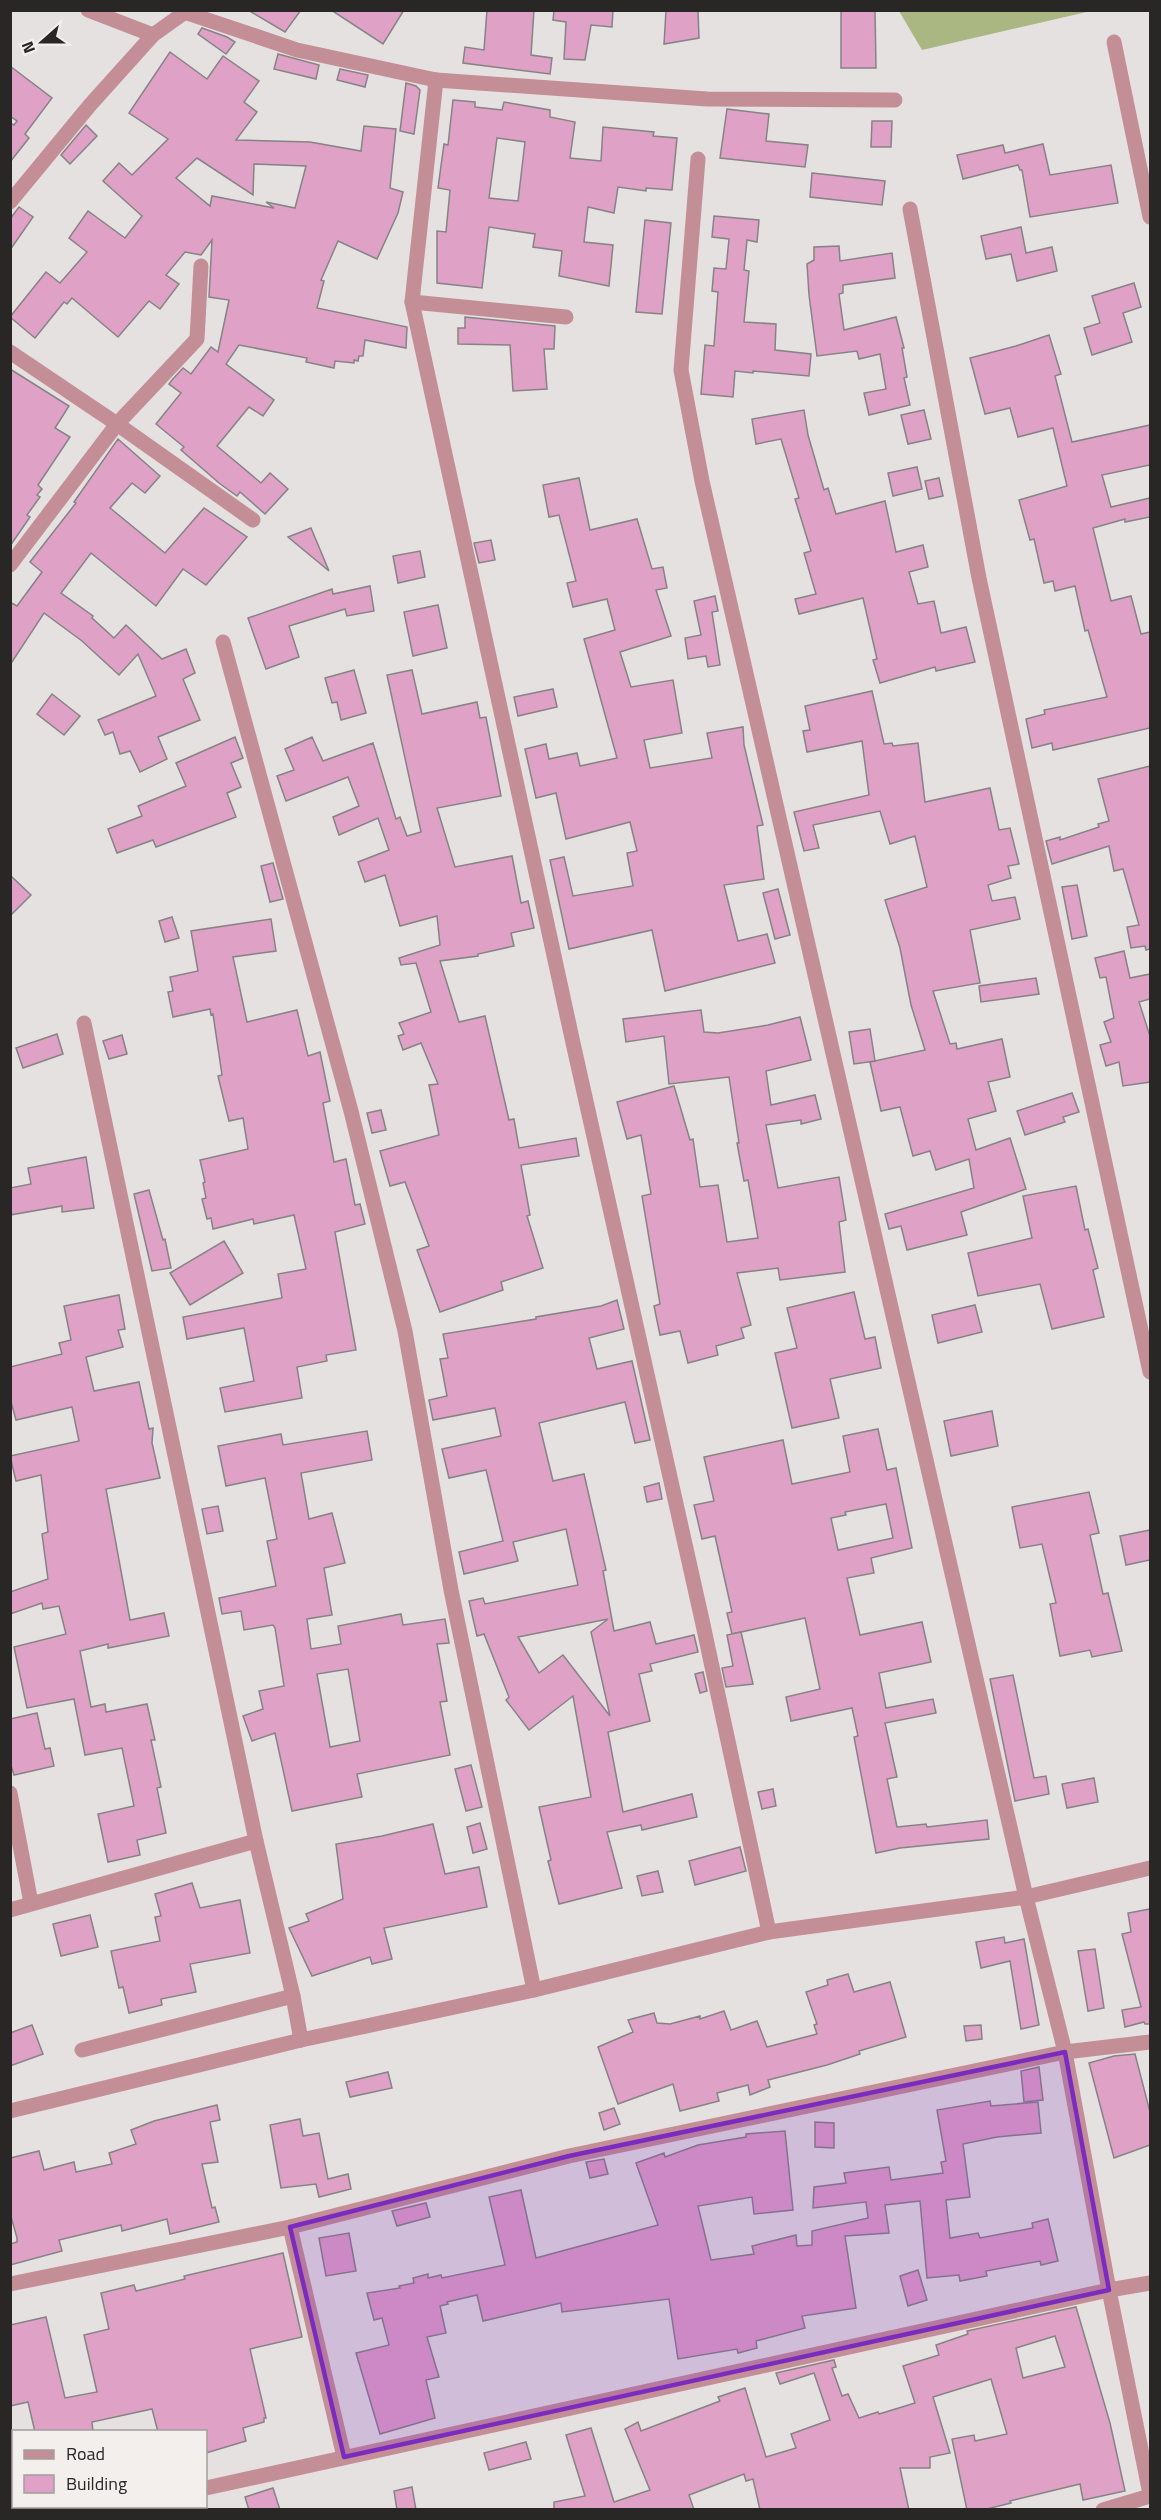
<svg xmlns="http://www.w3.org/2000/svg" width="1161" height="2520" font-family="'Titillium Web',sans-serif">
  <style>
    .green { fill: #aab782 }
    .building { fill: #e0a1c7; stroke: #868385; stroke-width: 1.5; fill-rule: evenodd }
    .lines { fill: none; stroke-linecap: round; stroke-linejoin: round }
    .minor { stroke: #c48e97; stroke-width: 15 }
    .marked { fill: #7b2cbf; fill-opacity: 0.2; stroke: #7b2cbf; stroke-width: 4.5; stroke-linejoin: round }
  </style>
  <rect width="100%" height="100%" fill="#e5e1e0"/>
  <polygon class="green" points="899,11 1091,11 922,50"/>
  <g class="building">
    <polygon points="248,10 301,10 285,32"/>
    <polygon points="331,10 404,10 383,44"/>
    <polygon points="487,10 534,10 531,55 552,58 550,74 463,63 465,47 484,50"/>
    <polygon points="554,10 613,10 612,27 591,25 585,60 564,59 566,22 553,20"/>
    <polygon points="666,10 698,10 699,38 664,44"/>
    <polygon points="841,10 875,10 876,68 841,68"/>
    <polygon points="202,28 227,37 235,42 226,54 198,34"/>
    <path d="M170,52L207,79L223,56L259,81L244,102L257,112L236,140L310,142L361,151L364,126L396,129L390,188L403,192L398,213L377,259L338,241L321,280L324,281L317,308L407,327L406,348L365,340L363,356H359L358,361L354,360V363L335,361L334,368L306,362L307,358L239,345L226,364L274,400L263,416L249,407L217,446L261,483L270,473L288,489L265,514L240,492L237,496L219,483L181,450L184,447L156,424L181,393L169,384L172,380L183,368L191,374L211,347L218,352L229,300L209,297L212,240L201,255L185,252L166,275L179,284L160,309L149,301L118,337L72,298L67,304L64,302L35,338L10,317L46,272L60,283L87,252L69,238L88,211L125,238L142,216L103,181L119,163L132,175L168,139L129,113ZM197,158L253,195L254,164L306,166L295,208L266,202L274,208L212,196L210,206L176,178Z"/>
    <polygon points="278,54 319,65 316,79 274,69"/>
    <polygon points="10,66 52,98 25,134 29,138 10,162 10,123 14,125 17,121 10,116"/>
    <polygon points="340,69 368,75 365,87 337,80"/>
    <polygon points="406,83 416,86 420,90 414,134 400,131"/>
    <path d="M453,100L475,102V107L502,110L504,102L550,110V117L575,122L570,158L601,161L603,127L654,132L653,136L677,138L672,190L646,188V191L618,187L614,213L588,207L584,242L613,245L609,286L559,276L562,251L533,247L535,234L489,227L482,288L437,283V231L446,232L450,190L438,188L444,144L448,145ZM497,138L525,142L518,201L489,198Z"/>
    <polygon points="727,109 769,114 766,141 808,145 805,167 720,158"/>
    <polygon points="872,121 892,121 891,147 871,147"/>
    <polygon points="86,125 97,136 70,164 61,155"/>
    <polygon points="1043,144 1050,175 1111,165 1118,203 1030,217 1022,170 1020,170 1018,165 963,179 957,155 1003,145 1005,153"/>
    <polygon points="812,173 885,181 882,205 810,197"/>
    <polygon points="19,207 33,217 10,250 10,219"/>
    <polygon points="714,216 759,220 757,242 747,240 744,270 749,271 744,322 776,324 775,350 811,354 809,376 753,371 753,373 735,371 733,397 701,394 705,345 714,346 718,292 712,291 714,268 726,269 729,239 712,237"/>
    <polygon points="645,220 671,223 662,314 636,312"/>
    <polygon points="1021,227 1026,253 1052,247 1057,271 1017,281 1011,254 986,259 981,236"/>
    <polygon points="839,246 840,261 892,253 895,278 843,285 843,293 839,294 844,330 896,317 904,348 902,348 907,377 904,378 910,405 869,415 864,393 886,389 880,354 859,359 857,351 817,356 809,295 807,264 814,260 814,247"/>
    <polygon points="1134,283 1141,307 1123,313 1132,342 1092,355 1084,328 1100,323 1092,296"/>
    <polygon points="465,317 555,326 554,349 544,349 547,389 513,391 510,345 458,344 458,328 465,328"/>
    <polygon points="1049,335 1061,374 1055,376 1072,442 1150,425 1150,465 1102,475 1111,507 1150,498 1150,517 1125,522 1125,519 1093,528 1111,601 1131,596 1141,634 1150,632 1150,728 1053,750 1052,743 1032,748 1026,719 1045,714 1044,710 1107,697 1088,630 1085,631 1075,586 1055,591 1053,581 1044,583 1034,539 1030,540 1019,500 1067,486 1053,428 1018,437 1010,408 985,414 970,358 1016,346"/>
    <polygon points="10,369 69,406 55,428 70,437 38,485 42,489 37,495 40,497 27,515 30,517 10,546"/>
    <polygon points="804,410 808,435 824,490 828,488 836,514 885,501 896,552 923,545 928,567 909,572 918,604 934,601 941,633 966,627 975,662 936,671 935,667 880,683 873,660 877,659 863,598 799,614 795,599 816,594 804,553 811,551 795,499 799,498 781,439 756,444 752,419"/>
    <polygon points="924,410 931,439 908,444 901,415"/>
    <polygon points="118,439 160,476 145,493 132,483 110,508 165,553 204,508 247,537 206,585 183,569 156,606 91,553 61,593 93,616 92,618 114,638 126,625 162,659 186,649 195,673 183,679 200,720 158,737 167,759 140,772 130,751 120,754 113,732 105,735 98,720 156,696 138,654 119,675 82,641 44,613 10,665 10,602 17,606 42,572 30,562 76,503 74,502"/>
    <polygon points="917,467 922,489 893,496 888,473"/>
    <polygon points="579,478 590,530 637,519 652,569 663,567 667,588 656,590 671,636 620,652 631,687 673,680 682,733 644,740 650,768 712,758 707,733 743,727 744,745 763,825 757,826 764,879 724,885 738,941 767,934 775,963 665,991 652,930 569,949 550,860 564,857 573,896 633,886 627,853 637,851 630,822 566,839 556,793 536,798 525,749 546,744 549,759 577,753 580,766 617,758 584,639 615,630 607,599 573,607 567,583 576,581 559,515 549,517 543,485"/>
    <polygon points="939,478 943,496 929,499 925,481"/>
    <polygon points="311,528 329,571 288,537"/>
    <polygon points="491,540 495,560 479,563 474,543"/>
    <polygon points="420,551 425,577 398,583 393,556"/>
    <polygon points="370,586 374,611 347,616 345,609 289,626 299,657 266,669 248,618 332,589 333,594"/>
    <polygon points="715,596 718,611 712,612 720,665 708,667 706,656 688,659 685,638 701,635 694,601"/>
    <polygon points="438,605 447,648 413,656 404,612"/>
    <polygon points="354,670 366,713 341,720 337,702 332,703 325,678"/>
    <polygon points="412,670 422,714 477,702 480,718 486,717 501,796 437,808 455,867 512,856 521,903 528,901 534,928 511,933 514,946 478,954 478,956 440,961 459,1022 485,1016 509,1120 514,1119 519,1148 576,1138 579,1156 521,1165 530,1215 527,1216 543,1268 501,1282 503,1290 440,1312 417,1250 429,1246 405,1182 390,1186 380,1151 439,1135 429,1085 438,1084 421,1043 403,1050 398,1036 404,1034 399,1023 431,1012 416,963 401,965 399,958 440,945 437,916 400,926 385,875 365,882 358,862 389,850 378,818 339,835 333,817 359,806 348,777 286,801 277,776 294,770 285,749 312,737 323,761 373,743 396,819 400,817 407,836 421,832 387,675"/>
    <polygon points="553,689 557,707 518,716 514,697"/>
    <polygon points="872,691 884,744 892,743 893,746 918,743 925,802 990,788 999,830 1010,828 1019,864 1008,866 1011,878 988,885 992,901 1015,897 1020,919 970,930 980,983 933,991 950,1044 956,1043 957,1049 1002,1039 1010,1077 988,1082 996,1111 968,1119 976,1150 1010,1138 1026,1189 961,1212 967,1235 907,1250 901,1226 889,1229 885,1214 974,1188 969,1159 936,1170 930,1151 913,1156 900,1107 881,1111 870,1062 925,1050 911,1005 900,948 885,900 927,887 915,836 890,844 880,811 813,825 819,848 804,851 794,812 869,795 862,741 807,752 803,731 810,730 805,706"/>
    <polygon points="52,694 80,716 64,735 37,714"/>
    <polygon points="235,737 243,758 231,763 241,787 227,793 236,817 156,847 153,840 117,853 108,829 142,816 138,806 186,786 176,763"/>
    <polygon points="1150,766 1150,949 1146,950 1145,946 1131,948 1127,927 1139,925 1123,869 1114,871 1109,846 1052,864 1046,841 1060,837 1060,840 1099,827 1098,824 1109,821 1098,779"/>
    <polygon points="273,863 283,899 270,902 261,866"/>
    <polygon points="10,875 31,895 10,916"/>
    <polygon points="1077,885 1087,936 1072,939 1062,887"/>
    <polygon points="778,889 790,935 775,939 763,893"/>
    <polygon points="172,917 179,938 165,942 159,921"/>
    <polygon points="271,919 276,951 233,957 247,1022 297,1010 308,1056 320,1052 330,1101 323,1103 334,1162 346,1159 355,1205 360,1204 365,1224 335,1232 356,1350 326,1355 327,1361 297,1367 302,1398 225,1412 220,1388 254,1381 244,1328 187,1339 183,1317 282,1298 278,1274 306,1269 294,1215 254,1224 253,1219 213,1229 211,1218 207,1219 202,1199 206,1198 203,1183 205,1182 200,1160 248,1149 243,1118 229,1121 218,1076 222,1075 213,1014 211,1015 210,1009 173,1017 168,992 173,991 170,977 198,971 191,931"/>
    <polygon points="1124,951 1130,978 1150,974 1150,999 1139,1002 1150,1036 1150,1082 1123,1086 1119,1062 1106,1066 1100,1045 1111,1042 1104,1022 1114,1018 1106,977 1100,978 1095,958"/>
    <polygon points="1036,978 1039,994 981,1002 979,986"/>
    <polygon points="701,1010 704,1032 718,1033 768,1025 800,1017 811,1060 766,1071 771,1105 815,1095 821,1119 801,1124 801,1120 766,1125 778,1188 839,1177 846,1220 839,1222 845,1272 780,1280 778,1268 737,1273 751,1325 741,1328 744,1338 716,1346 718,1355 688,1363 680,1331 660,1335 654,1306 660,1304 642,1196 651,1194 641,1135 627,1139 617,1102 674,1086 690,1140 693,1139 700,1187 718,1185 727,1242 758,1238 748,1180 744,1181 737,1143 739,1143 729,1077 669,1084 664,1036 626,1042 623,1019"/>
    <polygon points="870,1029 875,1061 854,1064 849,1032"/>
    <polygon points="57,1034 63,1054 23,1068 16,1048"/>
    <polygon points="122,1035 127,1054 109,1059 103,1041"/>
    <polygon points="1072,1093 1079,1112 1063,1117 1065,1122 1025,1135 1017,1111"/>
    <polygon points="381,1110 386,1130 372,1133 367,1113"/>
    <polygon points="86,1157 94,1208 62,1212 62,1206 10,1215 10,1188 31,1184 28,1168"/>
    <polygon points="1076,1186 1085,1230 1088,1229 1098,1268 1093,1270 1104,1317 1052,1329 1040,1284 978,1296 968,1253 1032,1238 1023,1196"/>
    <polygon points="149,1190 163,1240 165,1239 171,1268 152,1271 134,1194"/>
    <polygon points="224,1241 243,1273 190,1305 170,1273"/>
    <polygon points="854,1292 865,1339 875,1337 881,1368 830,1379 839,1418 792,1428 775,1353 797,1348 787,1308"/>
    <polygon points="119,1295 125,1329 118,1330 123,1347 86,1357 94,1391 139,1382 149,1429 153,1428 152,1443 160,1478 106,1489 130,1620 164,1613 169,1636 108,1648 108,1644 80,1651 91,1707 105,1704 106,1712 147,1704 155,1740 151,1740 161,1787 157,1788 166,1833 137,1840 140,1855 108,1862 98,1814 134,1806 122,1748 85,1755 74,1699 27,1708 14,1647 66,1634 59,1606 43,1609 42,1603 10,1614 10,1592 48,1579 42,1534 48,1532 41,1475 16,1481 10,1456 79,1441 72,1407 16,1420 10,1398 10,1367 62,1354 59,1343 71,1340 64,1306"/>
    <path d="M617,1300L624,1329L589,1338L597,1369L632,1361L650,1440L635,1443L625,1402L539,1423L553,1481L584,1474L606,1570L603,1571L614,1631L650,1622L656,1644L694,1635L698,1652L650,1664L652,1671L639,1674L650,1721L608,1732L623,1812L692,1794L697,1817L642,1830L641,1825L607,1832L622,1888L559,1904L548,1861L551,1860L539,1807L591,1797L573,1696L529,1730L506,1700L509,1697L484,1634L477,1636L469,1601L483,1598L485,1604L578,1585L566,1529L513,1542L518,1561L464,1574L459,1552L503,1541L486,1470L449,1478L442,1449L501,1436L495,1408L433,1420L429,1400L447,1396L440,1359L448,1358L443,1334L536,1319V1317L601,1306ZM608,1619L591,1632L610,1716L563,1655L539,1673L518,1637Z"/>
    <polygon points="975,1305 982,1332 938,1343 932,1315"/>
    <polygon points="992,1411 998,1446 951,1456 944,1421"/>
    <path d="M878,1429L887,1470L896,1468L912,1548L871,1558L874,1573L847,1578L860,1635L922,1622L931,1662L879,1673L886,1708L933,1699L936,1713L885,1723L897,1777L887,1779L897,1827L926,1824L927,1827L987,1820L989,1839L900,1848L876,1853L854,1737L858,1736L852,1708L791,1721L786,1697L820,1689L805,1618L732,1634L727,1613L732,1612L715,1536L702,1539L694,1505L714,1501L704,1457L783,1440L792,1484L850,1472L843,1436ZM886,1504L893,1538L838,1550L831,1518L846,1515L845,1512Z"/>
    <path d="M367,1431L372,1460L301,1473L309,1519L332,1513L345,1563L324,1568L332,1615L307,1619L311,1649L341,1644L338,1626L401,1614L403,1625L445,1619L449,1643L437,1644L447,1701L440,1702L450,1755L357,1774L362,1797L292,1811L275,1733L252,1741L243,1716L263,1709L259,1691L284,1686L275,1628L273,1625L244,1630L241,1611L222,1614L219,1598L276,1586L267,1541L277,1539L265,1478L226,1486L218,1446L281,1434L283,1445ZM348,1669L360,1741L330,1747L317,1674Z"/>
    <polygon points="659,1483 662,1499 647,1502 644,1487"/>
    <polygon points="1089,1492 1099,1533 1090,1535 1103,1594 1108,1593 1122,1651 1092,1657 1090,1650 1060,1656 1050,1604 1056,1603 1042,1544 1020,1548 1012,1507"/>
    <polygon points="218,1506 223,1531 207,1534 202,1509"/>
    <polygon points="1150,1530 1150,1560 1126,1565 1120,1536"/>
    <polygon points="741,1632 753,1684 726,1687 722,1668 733,1666 727,1635"/>
    <polygon points="703,1672 707,1691 700,1693 695,1674"/>
    <polygon points="1013,1675 1034,1778 1046,1776 1049,1794 1015,1801 990,1679"/>
    <polygon points="37,1713 45,1749 50,1748 54,1766 14,1775 10,1762 10,1719"/>
    <polygon points="471,1765 482,1807 466,1811 455,1769"/>
    <polygon points="1094,1778 1098,1802 1067,1808 1062,1784"/>
    <polygon points="773,1789 776,1806 762,1809 758,1792"/>
    <polygon points="480,1823 487,1849 473,1853 467,1827"/>
    <polygon points="433,1824 445,1874 479,1867 487,1907 384,1928 392,1959 372,1964 370,1957 312,1976 289,1928 309,1921 306,1914 343,1899 336,1844 382,1836"/>
    <polygon points="740,1847 746,1871 695,1885 689,1861"/>
    <polygon points="658,1871 663,1892 642,1896 637,1876"/>
    <polygon points="192,1883 200,1908 240,1900 250,1953 190,1964 196,1992 161,1999 162,2005 129,2013 123,1987 119,1988 111,1951 160,1941 155,1917 161,1916 155,1894"/>
    <polygon points="1150,1909 1150,2024 1145,2024 1144,2022 1125,2027 1122,2010 1141,2007 1122,1934 1131,1932 1128,1913"/>
    <polygon points="90,1915 98,1947 61,1956 53,1924"/>
    <polygon points="1004,1937 1005,1943 1024,1939 1039,2025 1021,2029 1010,1961 981,1968 976,1942"/>
    <polygon points="1095,1949 1104,2008 1088,2011 1078,1951"/>
    <polygon points="848,1974 854,1992 890,1982 906,2037 859,2051 860,2054 827,2065 768,2080 770,2087 750,2095 748,2085 717,2093 719,2101 680,2111 673,2084 618,2104 598,2047 633,2032 628,2020 654,2013 657,2023 670,2024 700,2016 700,2019 724,2011 731,2030 757,2021 767,2047 817,2034 814,2025 817,2024 806,1992 828,1985 827,1980"/>
    <polygon points="32,2025 43,2054 10,2066 10,2033"/>
    <polygon points="981,2025 982,2039 966,2041 964,2026"/>
    <polygon points="1135,2054 1150,2112 1150,2145 1114,2158 1089,2063 1114,2056"/>
    <polygon points="1039,2067 1043,2100 1024,2102 1021,2071"/>
    <polygon points="388,2072 392,2088 350,2097 346,2082"/>
    <polygon points="990,2101 991,2106 1038,2102 1041,2133 997,2137 963,2144 970,2197 946,2200 950,2238 978,2233 980,2238 1033,2228 1032,2223 1048,2219 1058,2261 1041,2265 1040,2261 986,2271 987,2276 960,2281 959,2275 927,2278 920,2201 885,2205 889,2233 845,2236 856,2308 802,2316 805,2328 756,2341 757,2348 738,2353 737,2349 678,2359 669,2299 562,2312 561,2303 483,2321 477,2295 447,2302 448,2304 440,2306 446,2333 427,2337 439,2377 426,2380 435,2418 380,2434 356,2353 389,2345 382,2318 374,2320 367,2293 400,2288 399,2286 414,2283 413,2278 428,2274 428,2278 441,2275 442,2278 505,2265 489,2197 521,2190 536,2258 658,2225 636,2163 664,2153 665,2157 698,2145 746,2137 746,2134 785,2131 793,2210 754,2214 752,2197 698,2206 711,2260 754,2254 752,2246 796,2235 797,2246 812,2245 812,2231 868,2218 866,2202 813,2208 814,2187 846,2183 844,2173 889,2167 891,2180 943,2173 941,2162 946,2161 937,2110"/>
    <polygon points="217,2105 220,2120 210,2122 218,2162 202,2164 212,2208 215,2207 219,2222 170,2234 167,2219 122,2231 121,2225 59,2240 62,2251 10,2265 10,2244 17,2242 17,2238 10,2213 10,2158 39,2151 44,2170 74,2162 76,2172 112,2164 109,2153 136,2144 131,2130 154,2121"/>
    <polygon points="614,2108 620,2124 604,2130 599,2113"/>
    <polygon points="300,2119 303,2136 319,2133 328,2179 348,2174 351,2189 319,2197 316,2184 281,2188 270,2125"/>
    <polygon points="815,2122 834,2123 834,2148 815,2147"/>
    <polygon points="604,2159 608,2174 590,2178 586,2162"/>
    <polygon points="426,2203 430,2217 397,2226 392,2211"/>
    <polygon points="349,2233 356,2271 326,2276 319,2238"/>
    <polygon points="283,2253 302,2337 250,2349 266,2418 264,2418 264,2422 243,2428 246,2441 206,2453 206,2432 158,2432 152,2409 92,2422 93,2432 35,2432 28,2402 10,2406 10,2325 46,2317 65,2398 97,2392 84,2335 109,2329 101,2293 134,2285 136,2291 185,2279 184,2276"/>
    <polygon points="918,2270 927,2300 908,2306 900,2276"/>
    <path d="M1076,2307L1110,2423L1125,2491L1083,2500L1080,2484L1010,2501L1011,2503L983,2510H967L952,2439L974,2435L975,2441L1007,2434L991,2379L933,2397L950,2453L930,2457V2468H900L909,2510H760L753,2479L746,2481L744,2474L689,2495L694,2510H554V2502L585,2496L566,2435L591,2428L614,2502L650,2490L625,2429L638,2422L641,2431L720,2401L718,2397L745,2388L766,2457L796,2448L791,2434L830,2420L814,2373L780,2384L776,2373L834,2360L836,2367L832,2368L842,2396L848,2394L859,2418L878,2412L879,2414L915,2403L903,2366L939,2355L936,2345L968,2334L967,2331ZM1055,2336L1065,2367L1023,2378L1016,2348Z"/>
    <polygon points="526,2442 531,2459 489,2470 484,2453"/>
    <polygon points="412,2487 416,2510 397,2510 394,2491"/>
    <polygon points="273,2488 280,2510 249,2510 245,2497"/>
  </g>
  <g class="lines">
    <g class="minor">
      <polyline points="88,10 153,35"/>
      <polyline points="187,13 297,50 436,80 707,99 895,100"/>
      <polyline points="1114,42 1150,217"/>
      <polyline points="436,80 412,302 566,317"/>
      <polyline points="698,159 681,370 702,481 1026,1897 1065,2052 1109,2290 1150,2494"/>
      <polyline points="10,202 90,105 153,35 188,10"/>
      <polyline points="910,209 979,578 1150,1372"/>
      <polyline points="412,302 573,1043 702,1620 769,1932"/>
      <polyline points="10,352 117,424 253,520"/>
      <polyline points="10,565 117,424 197,339 201,266"/>
      <polyline points="223,642 351,1111 405,1331 451,1590 534,1990"/>
      <polyline points="84,1023 256,1841 293,1996 301,2040"/>
      <polyline points="10,1793 31,1903"/>
      <polyline points="10,1910 256,1841"/>
      <polyline points="82,2050 293,1996"/>
      <polyline points="10,2111 301,2040 534,1990 769,1932 1026,1897 1150,1868"/>
      <polyline points="290,2227 344,2457"/>
      <polyline points="10,2284 290,2227 569,2156 1065,2052 1150,2042"/>
      <polyline points="206,2488 1109,2290 1150,2283"/>
      <polyline points="105,2510 119,2506"/>
      <polyline points="1103,2510 1150,2496"/>
    </g>
  </g>
  <path class="marked" d="M1065,2052L1109,2290L344,2457L290,2227L569,2156Z"/>
  <rect width="1161" height="2520" fill="none" stroke="#282726" stroke-width="24"/>
  <rect x="12" y="2430" width="195" height="78" fill="#f2efed" stroke="#a19f9d" stroke-width="1.5"/>
  <rect x="24" y="2450" width="30" height="9" fill="#c48e97" stroke="#a19f9d" stroke-width="1.5"/>
  <text x="66" y="2460" font-size="18" fill="#282726">Road</text>
  <rect x="24" y="2475" width="30" height="18" fill="#e0a1c7" stroke="#a19f9d" stroke-width="1.5"/>
  <text x="66" y="2490" font-size="18" fill="#282726">Building</text>
  <g transform="translate(42 42) rotate(249)" stroke="#f2efed" stroke-width="4.5" paint-order="stroke">
  <path d="M0-4.5L10 22L0 15L-10 22Z" fill="#282726"/>
  <text y="-9" font-size="16" font-weight="bold" text-anchor="middle" fill="#282726">N</text>
  </g>
</svg>
